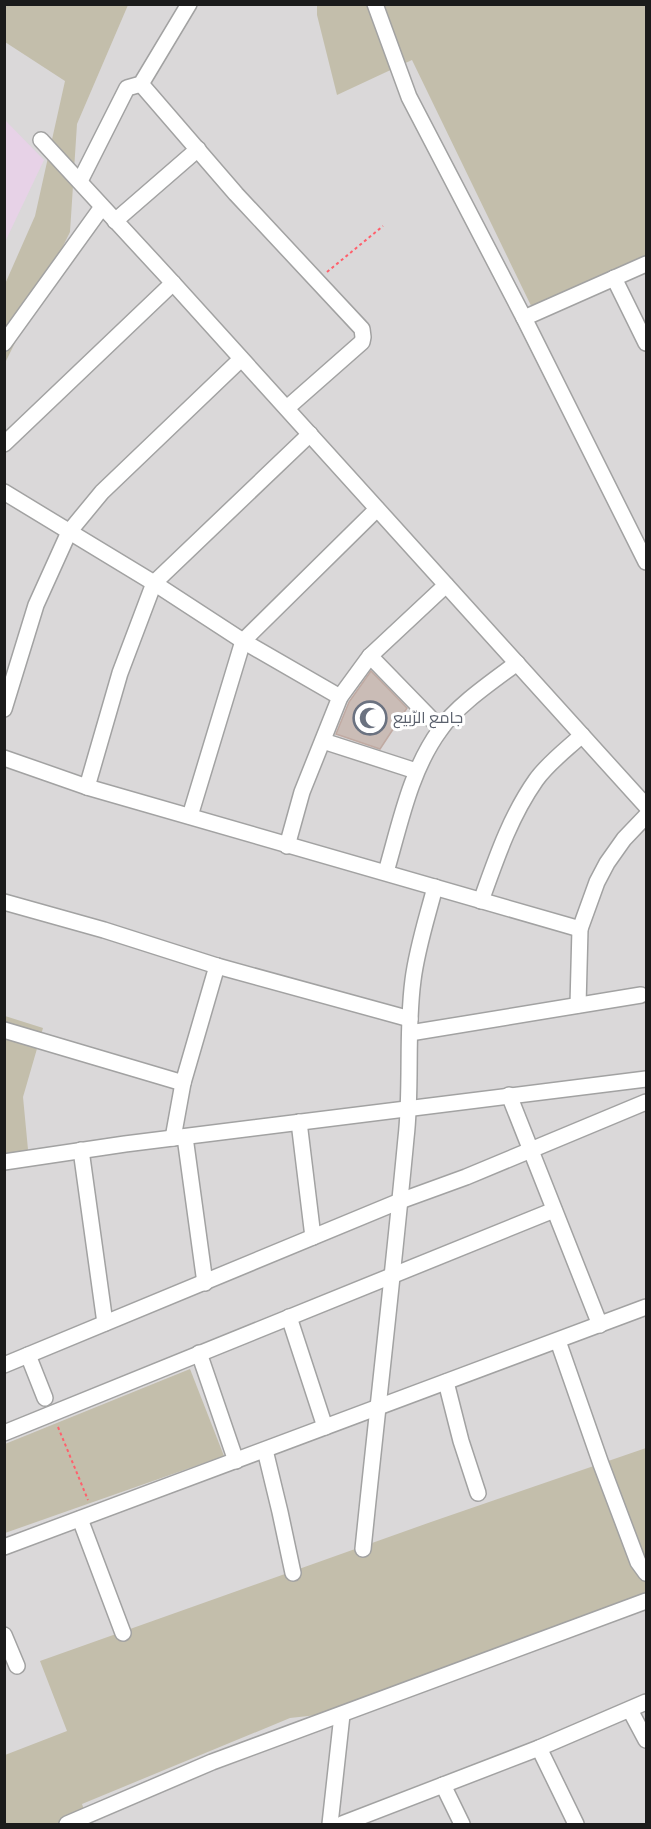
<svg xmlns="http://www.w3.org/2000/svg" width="651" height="1829" font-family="Signika,Cairo,sans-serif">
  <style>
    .residential { fill: #dad8d9 }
    .industrial { fill: #e7d2e7 }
    .construction { fill: #c3beab }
    .building { fill: #cabcb6; stroke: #c0aaa2; stroke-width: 1.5 }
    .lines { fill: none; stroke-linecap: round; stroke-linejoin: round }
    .minor-casing { stroke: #a2a2a2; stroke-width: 18 }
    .path { stroke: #ff606c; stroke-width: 2; stroke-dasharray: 3 3; stroke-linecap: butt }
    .minor { stroke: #fff; stroke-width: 15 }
    .labels { text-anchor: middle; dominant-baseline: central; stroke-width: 6; stroke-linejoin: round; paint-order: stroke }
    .worship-label { font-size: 16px; fill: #5b616d; stroke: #fff; text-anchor: start }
  </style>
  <rect width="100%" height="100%" fill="#eee7e0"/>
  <rect class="residential" x="5" y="5" width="641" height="1819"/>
  <polygon class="industrial" points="5,120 44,160 5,242"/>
  <g class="construction">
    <polygon points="5,5 128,5 77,124 70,232 5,363 5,284 35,216 65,81 5,42"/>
    <polygon points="317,5 646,5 646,268 537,318 412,60 337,95 317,15"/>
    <polygon points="5,1016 43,1028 23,1097 29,1160 5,1164"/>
    <polygon points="190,1369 224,1456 5,1533 5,1444"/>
    <polygon points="646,1448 646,1606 363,1710 290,1718 82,1804 89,1824 5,1824 5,1755 67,1731 40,1661 431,1522"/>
  </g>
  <polygon class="building" points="371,671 407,708 380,749 336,734 349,702"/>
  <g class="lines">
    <g class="minor-casing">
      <g id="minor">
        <polyline points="375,4 409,97 524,318 646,562"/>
        <polyline points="141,84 236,194 362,329 363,337 362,342 287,408"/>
        <polyline points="41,140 173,283 646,806"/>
        <polyline points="80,181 127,88 141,84 189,4"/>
        <polyline points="115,221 198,149"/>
        <polyline points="614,278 646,343"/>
        <polyline points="524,318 646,264"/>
        <polyline points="4,343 102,207"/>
        <polyline points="4,444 173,283"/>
        <polyline points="4,492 154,583 243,641 340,697"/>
        <polyline points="370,656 440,728"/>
        <polyline points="4,709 36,605 69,532 102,492 241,359"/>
        <polyline points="323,741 416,771"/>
        <polyline points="4,758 87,787 580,929"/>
        <polyline points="87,787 120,673 154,583 310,434"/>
        <polyline points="190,816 243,641 377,509"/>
        <polyline points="287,846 302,792 340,697 370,656 446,585"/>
        <path d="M386,872C400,824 410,771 440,730C456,706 493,681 517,663"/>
        <path d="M481,901C496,859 510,817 536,780C548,763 567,749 582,735"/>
        <polyline points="4,902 104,930 217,966 410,1019"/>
        <polyline points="578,1005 580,929 597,882 607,863 624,839 646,816"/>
        <polyline points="4,1030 183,1083"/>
        <polyline points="410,1033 641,995"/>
        <polyline points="509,1095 600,1325"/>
        <polyline points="299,1122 313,1237"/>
        <polyline points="185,1137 205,1283"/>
        <polyline points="173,1138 183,1083 217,966"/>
        <polyline points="81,1150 105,1323"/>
        <polyline points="4,1162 125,1144 646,1079"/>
        <polyline points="289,1317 325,1427"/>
        <polyline points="558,1341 601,1464 638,1562 646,1573"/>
        <polyline points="199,1353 236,1461"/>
        <polyline points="28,1355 45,1398"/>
        <polyline points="4,1365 400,1201 466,1177 646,1102"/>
        <polyline points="446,1382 461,1441 478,1493"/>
        <polyline points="4,1433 554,1210"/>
        <polyline points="265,1450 280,1512 293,1573"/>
        <polyline points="80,1519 123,1633"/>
        <polyline points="4,1547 646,1307"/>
        <path d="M363,1549C377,1412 393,1276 406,1138C412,1086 406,1032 413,980C417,948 427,918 435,887"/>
        <polyline points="4,1635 17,1666"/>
        <polyline points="630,1710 646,1740"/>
        <polyline points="539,1748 576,1824"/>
        <polyline points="443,1785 462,1824"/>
        <polyline points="67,1824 212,1762 646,1601"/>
        <polyline points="330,1824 342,1715"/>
        <polyline points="342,1824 539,1748 646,1702"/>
      </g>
    </g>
    <g class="path">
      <polyline points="327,272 383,226"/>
      <polyline points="58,1427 88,1500"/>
    </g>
    <use href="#minor" class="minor"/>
  </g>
  <defs>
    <g id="mosque-ring" transform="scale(1.725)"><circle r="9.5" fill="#fff" stroke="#6b7280" stroke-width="1.5"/><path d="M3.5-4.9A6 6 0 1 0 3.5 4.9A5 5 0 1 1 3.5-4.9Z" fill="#6b7280"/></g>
  </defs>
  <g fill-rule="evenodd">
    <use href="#mosque-ring" x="370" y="718"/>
  </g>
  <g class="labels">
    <g class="worship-label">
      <text x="393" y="718">جامع الرّبيع</text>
    </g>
  </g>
  <rect width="651" height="1829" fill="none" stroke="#1b1b1b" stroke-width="12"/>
</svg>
